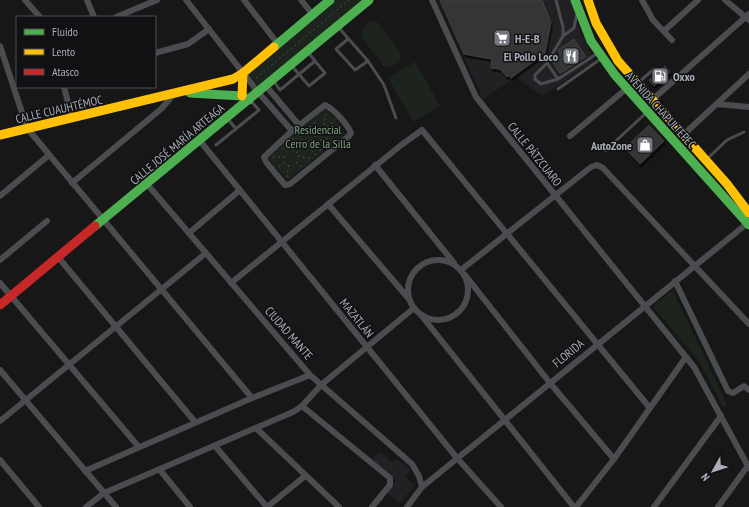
<svg xmlns="http://www.w3.org/2000/svg" width="749" height="507" font-family="'PT Sans Narrow',sans-serif">
  <style>
    .built { fill: #212123 }
    .green { fill: #1d241e }
    .building { fill: #353536; stroke: #3f4043; filter: url(#shadow) }
    .lines { fill: none; stroke-linecap: round; stroke-linejoin: round }
    .path { stroke: #4d4e52; stroke-width: 1; stroke-dasharray: 2 3; stroke-linecap: butt }
    .lane { stroke: #4b4c50; stroke-width: 3 }
    .street { stroke: #4b4c50; stroke-width: 6 }
    .fast { stroke: #4caf50; stroke-width: 9 }
    .slow { stroke: #ffc107; stroke-width: 9 }
    .jam { stroke: #c62828; stroke-width: 9 }
    .labels { text-anchor: middle; dominant-baseline: central; stroke-width: 3; stroke-linejoin: round; paint-order: stroke }
    .poi-label { font-size: 12px; font-weight: bold; fill: #a8adb8; stroke: #111113; text-anchor: start }
    .street-label { font-size: 12px; fill: #a8adb8; stroke: #111113 }
    .park-label { font-size: 12px; fill: #7fa381; stroke: #111113 }
  </style>
  <defs>
    <filter id="shadow"><feDropShadow dx="1.5" dy="3" stdDeviation="0" flood-color="#0009"/></filter>
  </defs>
  <rect width="100%" height="100%" fill="#171717"/>
  <g class="built">
    <polygon points="438,0 571,0 578,26 594,61 542,96 516,77 483,99"/>
    <polygon points="379,451 392,462 396,458 411,470 405,477 415,485 400,503 386,492 396,480 372,460"/>
  </g>
  <g class="green">
    <polygon points="336,0 366,0 260,88 248,73"/>
    <polygon points="371,21 377,22 401,53 400,60 390,68 384,66 362,38 361,29"/>
    <polygon points="415,62 440,106 414,122 388,78"/>
    <polygon points="325,109 337,120 346,134 289,179 286,179 268,158 269,155"/>
    <polygon points="670,292 674,293 727,404 723,407 699,361 654,308 655,304"/>
  </g>
  <g class="building">
    <polygon points="440,0 542,0 551,22 545,53 511,78 509,75 507,77 500,69 491,68 492,59 464,54"/>
    <polygon points="574,39 586,57 560,74 552,61 560,54 558,50"/>
    <polygon points="665,66 670,72 666,76 660,71"/>
    <polygon points="656,75 661,80 654,86 649,80"/>
    <polygon points="649,125 664,141 640,164 625,148"/>
  </g>
  <g class="lines">
    <g class="path">
      <polyline points="256,78 349,0"/>
      <polyline points="314,122 317,126"/>
      <polyline points="324,125 326,114"/>
      <polyline points="327,127 335,121"/>
      <polyline points="304,131 315,132"/>
      <polyline points="329,132 343,134"/>
      <polyline points="298,135 316,155"/>
      <polyline points="326,138 331,144"/>
      <polyline points="283,148 287,152"/>
      <polyline points="293,150 293,138"/>
      <polyline points="320,151 321,139"/>
      <polyline points="296,153 316,136"/>
      <polyline points="298,156 311,159"/>
      <polyline points="273,157 285,157"/>
      <polyline points="296,162 301,167"/>
      <polyline points="279,167 286,161"/>
      <polyline points="287,177 289,163"/>
    </g>
    <g class="lane">
      <polyline points="556,0 563,27 563,36"/>
      <polyline points="577,13 574,28 563,36 547,63 535,75 535,79 541,84 558,79 598,53"/>
      <polyline points="339,28 368,61 355,70 336,49 348,39"/>
      <polyline points="368,61 384,85 396,118"/>
      <polyline points="547,63 558,79"/>
      <polyline points="292,66 309,86 325,73 315,61"/>
      <polyline points="273,80 280,90 315,61 308,52"/>
      <polyline points="639,82 654,69 670,84"/>
      <polyline points="558,89 602,58"/>
      <polyline points="227,118 236,129"/>
      <polyline points="216,145 259,110 250,100"/>
      <polyline points="605,151 647,112"/>
      <polyline points="707,159 727,140 744,132"/>
    </g>
    <g class="street">
      <polyline points="25,0 40,17"/>
      <polyline points="87,0 94,17"/>
      <polyline points="186,0 258,92 292,131"/>
      <polyline points="244,0 278,44"/>
      <polyline points="301,0 313,15"/>
      <polyline points="432,0 476,97 694,367 749,468"/>
      <polyline points="642,0 653,20 672,40"/>
      <polyline points="725,0 749,20"/>
      <polyline points="116,17 157,0"/>
      <polyline points="664,31 698,0"/>
      <polyline points="0,46 27,128 252,398"/>
      <polyline points="155,53 188,44 209,29"/>
      <polyline points="266,86 299,125"/>
      <polyline points="64,87 72,118"/>
      <polyline points="652,100 749,14"/>
      <polyline points="717,104 749,107"/>
      <path d="M325,105C334,109 347,124 351,133L349,136L290,184L285,185L266,162L264,157L292,131Z"/>
      <polyline points="683,135 749,74"/>
      <polyline points="570,136 626,89"/>
      <polyline points="200,141 457,458 501,507"/>
      <polyline points="375,165 454,263"/>
      <polyline points="72,183 161,109 174,94"/>
      <polyline points="147,184 310,375 412,464 419,476 422,487"/>
      <polyline points="0,196 49,155"/>
      <polyline points="328,204 409,299"/>
      <polyline points="189,233 240,190"/>
      <polyline points="58,257 195,422"/>
      <circle cx="438" cy="290" r="30"/>
      <polyline points="0,260 47,221"/>
      <polyline points="461,270 591,167 597,165 603,168 749,324"/>
      <polyline points="465,275 550,383 614,459"/>
      <polyline points="675,281 728,391 733,393 744,386 749,390"/>
      <polyline points="0,283 138,446"/>
      <polyline points="231,283 400,146 422,130 649,407"/>
      <polyline points="421,315 574,507"/>
      <polyline points="0,370 116,507"/>
      <polyline points="302,406 390,478 390,485 372,507"/>
      <polyline points="0,421 206,253"/>
      <polyline points="256,428 339,507"/>
      <polyline points="215,446 267,507"/>
      <polyline points="0,460 39,507"/>
      <polyline points="160,470 190,507"/>
      <polyline points="85,471 252,398 310,375"/>
      <polyline points="86,507 104,493 293,412 302,406 321,385 414,308"/>
      <polyline points="267,507 305,476"/>
      <polyline points="407,507 422,487 749,222"/>
      <polyline points="576,507 614,459 686,357"/>
      <polyline points="654,507 721,416"/>
      <polyline points="718,507 747,467"/>
    </g>
    <g class="fast">
      <polyline points="575,0 591,41 615,75 749,225"/>
      <polyline points="274,47 330,0"/>
      <polyline points="190,93 242,96 249,100"/>
      <polyline points="95,226 369,0"/>
    </g>
    <g class="slow">
      <polyline points="588,0 596,23 618,61 727,184 749,213"/>
      <polyline points="242,96 243,73"/>
      <polyline points="0,135 233,79 243,73 274,47"/>
    </g>
    <polyline class="jam" points="0,305 95,226"/>
  </g>
  <defs>
    <g id="supermarket-square" transform="scale(0.9)"><rect x="-9" y="-9" width="18" height="18" rx="4" fill="#757880" stroke="#111113"/><path d="M-6-5.5h2.5l.6 2H6L4.5 2H-2.5L-4.4-4H-6ZM-1.5 3.2a1.3 1.3 0 1 0 .1 0ZM3 3.2a1.3 1.3 0 1 0 .1 0Z" fill="#fff"/></g>
    <g id="restaurant-square" transform="scale(0.9)"><rect x="-9" y="-9" width="18" height="18" rx="4" fill="#757880" stroke="#111113"/><path d="M-5-6h1v4h1v-4h1v4h1v-4h1v5L-1.5 .5V6h-2V.5L-5-1ZM5-6V6H3V1.5H1.5Q1.5-4 5-6Z" fill="#fff"/></g>
    <g id="fuel-square" transform="scale(0.9)"><rect x="-9" y="-9" width="18" height="18" rx="4" fill="#757880" stroke="#111113"/><path d="M-5.5-6h7V0h2V4h1.3V-2.5L3-4.5l.8-.8L6-3V5H2.5V1h-1V6h-7ZM-4.2-4.7v3.2H.2V-4.7Z" fill="#fff"/></g>
    <g id="shop-square" transform="scale(0.9)"><rect x="-9" y="-9" width="18" height="18" rx="4" fill="#757880" stroke="#111113"/><path d="M-5-2.5h2.3a2.7 3.5 0 0 1 5.4 0H5L5.5 6h-11ZM-1.5-2.5h3a1.5 2.3 0 0 0-3 0Z" fill="#fff"/></g>
  </defs>
  <g fill-rule="evenodd">
    <use href="#supermarket-square" x="502" y="38"/>
    <use href="#restaurant-square" x="571" y="56"/>
    <use href="#fuel-square" x="660" y="76"/>
    <use href="#shop-square" x="645" y="145"/>
  </g>
  <g class="labels">
    <g class="poi-label">
      <text x="515" y="38">H-E-B</text>
      <text x="558" y="56" text-anchor="end">El Pollo Loco</text>
      <text x="673" y="76">Oxxo</text>
      <text x="632" y="145" text-anchor="end">AutoZone</text>
    </g>
    <g class="street-label">
      <text transform="translate(59 109) rotate(-13)">CALLE CUAUHTÉMOC</text>
      <text transform="translate(661 110) rotate(48)">AVENIDA CHAPULTEPEC</text>
      <text transform="translate(177 144) rotate(-40)">CALLE JOSÉ MARÍA ARTEAGA</text>
      <text transform="translate(535 154) rotate(51)">CALLE PÁTZCUARO</text>
      <text transform="translate(357 318) rotate(51)">MAZATLÁN</text>
      <text transform="translate(289 333) rotate(49)">CIUDAD MANTE</text>
      <text transform="translate(568 353) rotate(-40)">FLORIDA</text>
    </g>
    <g class="park-label">
      <text x="318" y="129">Residencial<tspan x="318" dy="14">Cerro de la Silla</tspan></text>
    </g>
  </g>
  <rect x="16" y="16" width="140" height="72" fill="#111113" stroke="#4d4f55"/>
  <rect x="24" y="29" width="20" height="6" fill="#4caf50" stroke="#4d4f55"/>
  <text x="52" y="36" font-size="12" fill="#a8adb8">Fluido</text>
  <rect x="24" y="49" width="20" height="6" fill="#ffc107" stroke="#4d4f55"/>
  <text x="52" y="56" font-size="12" fill="#a8adb8">Lento</text>
  <rect x="24" y="69" width="20" height="6" fill="#c62828" stroke="#4d4f55"/>
  <text x="52" y="76" font-size="12" fill="#a8adb8">Atasco</text>
  <g transform="translate(713 471) rotate(231)" stroke="#111113" stroke-width="3" paint-order="stroke">
  <path d="M0-3L7 15L0 10L-7 15Z" fill="#a8adb8"/>
  <text y="-6" font-size="11" font-weight="bold" text-anchor="middle" fill="#a8adb8">N</text>
  </g>
</svg>
